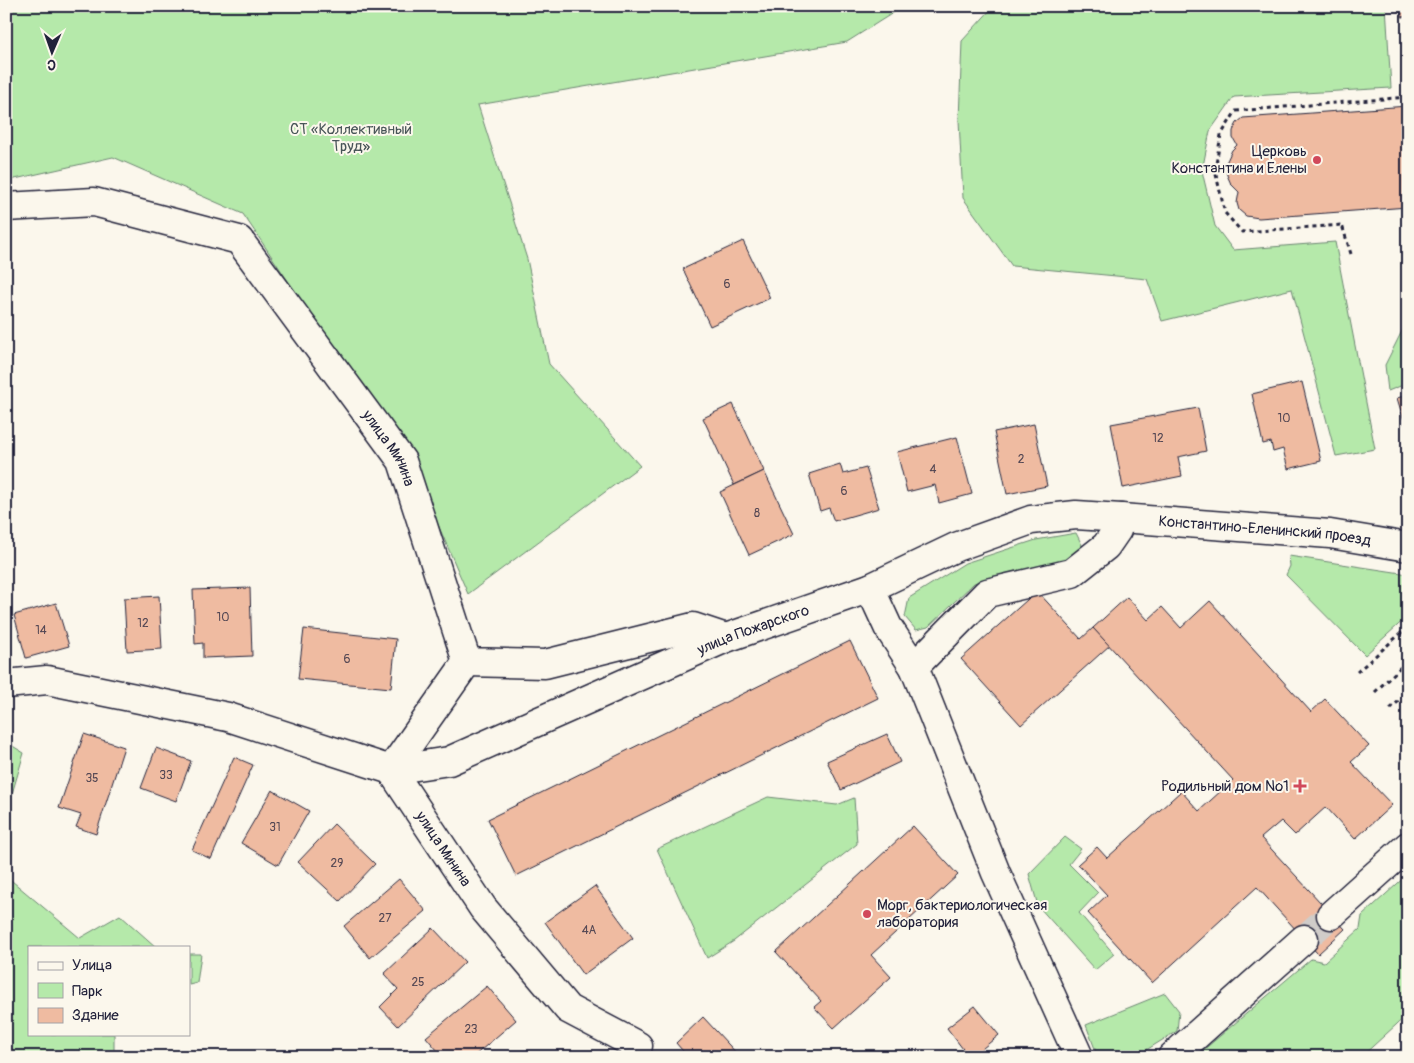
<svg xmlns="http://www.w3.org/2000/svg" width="1414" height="1063" font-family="Pangolin,sans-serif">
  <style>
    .green { fill: #b5e9aa; stroke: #6c8672 }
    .building { fill: #efbba1; stroke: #22223b }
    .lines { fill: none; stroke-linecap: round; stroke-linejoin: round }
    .minor-tunnel { stroke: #d0ccc9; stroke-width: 28; stroke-dasharray: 28 14; stroke-linecap: butt }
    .minor-casing { stroke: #22223b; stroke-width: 31 }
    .path { stroke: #22223b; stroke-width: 3; stroke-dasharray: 4 4; stroke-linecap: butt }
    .minor { stroke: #fbf7ec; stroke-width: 28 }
    .poi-dot { fill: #d1495b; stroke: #fbf7ec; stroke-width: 2 }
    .labels { text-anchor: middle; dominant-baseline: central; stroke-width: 4; stroke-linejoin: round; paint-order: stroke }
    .number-label { font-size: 12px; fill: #554854 }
    .park-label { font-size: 15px; fill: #475457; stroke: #fbf7ec }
    .poi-label { font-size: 15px; fill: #22223b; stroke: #fbf7ec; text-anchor: end }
    .street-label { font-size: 15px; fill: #22223b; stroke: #fbf7ec }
  </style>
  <rect width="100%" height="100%" fill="#fbf7ec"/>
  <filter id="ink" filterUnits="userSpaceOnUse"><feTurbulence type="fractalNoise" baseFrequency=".02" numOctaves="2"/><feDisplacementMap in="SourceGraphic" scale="10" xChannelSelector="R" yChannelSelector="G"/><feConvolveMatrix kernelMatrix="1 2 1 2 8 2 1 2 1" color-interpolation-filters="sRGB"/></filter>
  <g filter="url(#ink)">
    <g class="green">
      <polygon points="6,6 904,6 847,42 478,105 527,259 549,364 640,466 468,594 413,467 243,214 113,157 6,181"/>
      <polygon points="994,6 1386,6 1391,88 1234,97 1210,131 1202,171 1215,226 1233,250 1335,242 1375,449 1336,456 1292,289 1162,321 1147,279 1012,266 963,198 959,120 962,41"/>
      <polygon points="1408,319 1408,383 1388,391 1385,365"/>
      <polygon points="1076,533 1083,547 1065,564 974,583 928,627 916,630 905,617 909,598 965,563 1036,540"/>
      <polygon points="1289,556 1408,574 1408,616 1365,655 1286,575 1290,566"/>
      <polygon points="6,742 24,753 6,814"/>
      <polygon points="768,797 837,805 854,798 857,844 734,941 707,958 657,849"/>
      <polygon points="1065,837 1081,849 1069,864 1098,893 1079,913 1114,954 1095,970 1038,906 1029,874"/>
      <polygon points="1408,874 1408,1014 1361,1057 1195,1057 1311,959 1324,962 1360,929 1362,916"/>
      <polygon points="6,876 80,938 120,915 156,947 29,947 29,1034 114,1034 114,1057 6,1057"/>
      <polygon points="189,954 201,954 197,983 189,985"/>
      <polygon points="1165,993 1179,1011 1177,1031 1135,1057 1098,1057 1086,1025"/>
    </g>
    <g class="building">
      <polygon points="1401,6 1408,6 1408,16 1402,17"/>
      <polygon points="1408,106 1408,207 1259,218 1246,216 1239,210 1237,203 1239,192 1231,184 1227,175 1226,163 1232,150 1237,145 1233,138 1233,131 1237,123 1243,118"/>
      <polygon points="743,241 770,298 710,326 683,269"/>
      <polygon points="1302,382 1321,461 1288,469 1283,449 1273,452 1271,442 1263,444 1252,394"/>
      <polygon points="1408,395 1408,434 1397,398"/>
      <polygon points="733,404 764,471 734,485 703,418"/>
      <polygon points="1198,408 1206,451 1178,457 1182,476 1123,488 1111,424"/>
      <polygon points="1034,424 1047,486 1007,494 994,432"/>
      <polygon points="957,437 972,494 939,503 935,485 907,492 897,452"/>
      <polygon points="840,464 843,474 866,468 879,508 834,521 829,508 820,511 809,474"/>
      <polygon points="764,471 794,534 749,555 720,492"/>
      <polygon points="250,588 252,656 203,658 203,643 195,644 193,590"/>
      <polygon points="1037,591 1081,639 1093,628 1110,645 1021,725 961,659"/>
      <polygon points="159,596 162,649 127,651 124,598"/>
      <polygon points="1127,597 1148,620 1162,607 1181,628 1210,601 1311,712 1325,699 1369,746 1351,762 1392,805 1355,839 1326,807 1295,835 1281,821 1261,838 1345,929 1318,954 1257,887 1152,983 1088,913 1107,895 1078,864 1097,847 1107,858 1181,791 1199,811 1233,780 1093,628"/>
      <polygon points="56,603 69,646 26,658 14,615"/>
      <polygon points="304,629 396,639 391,688 298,679"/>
      <polygon points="850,641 878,698 516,876 488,819"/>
      <polygon points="84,734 124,747 96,834 76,827 81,815 59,808"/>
      <polygon points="887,734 900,762 841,790 827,761"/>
      <polygon points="156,748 191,761 176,801 141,788"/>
      <polygon points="234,757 253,765 211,859 192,850"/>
      <polygon points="272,790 309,811 278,865 241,843"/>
      <polygon points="334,824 375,864 340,901 298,862"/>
      <polygon points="913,826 958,875 871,955 891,977 834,1028 814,1007 821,1001 776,952"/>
      <polygon points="399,879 426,911 370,958 344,926"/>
      <polygon points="595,886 633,938 583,975 545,922"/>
      <polygon points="433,928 465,962 398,1026 380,1007 398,989 384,974"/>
      <polygon points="487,986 516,1020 473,1057 443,1057 426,1037"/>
      <polygon points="975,1006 999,1035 972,1057 969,1057 947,1028"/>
      <polygon points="703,1017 740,1057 688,1057 676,1043"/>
    </g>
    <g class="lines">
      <polyline class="minor-tunnel" points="1304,939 1331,915"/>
      <g class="minor-casing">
        <g id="minor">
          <path id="s1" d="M6,207L94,202L239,240L402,461L467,662L545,664L693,627L726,638"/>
          <polyline points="870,588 888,627 914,667 996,873 1079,1057"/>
          <polyline points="914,667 987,593 1072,573 1106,546 1117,530 1121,518"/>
          <path id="s2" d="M6,684L47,680L228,717L391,770L483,908L568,1009L638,1046"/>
          <path id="s3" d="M391,770L449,761L726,638L870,588L956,547L1031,520L1076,515L1121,518L1330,534L1408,547"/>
          <polyline points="391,770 467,662"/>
          <polyline points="1331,915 1408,846"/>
          <polyline points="1172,1057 1304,939"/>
        </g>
      </g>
      <g class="path">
        <polyline points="1351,254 1342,225 1242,232 1225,213 1215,170 1221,135 1236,111 1408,97"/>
        <polyline points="1357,672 1408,627"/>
        <polyline points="1375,692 1408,660"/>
        <polyline points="1390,709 1408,693"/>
      </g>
      <use href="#minor" class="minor"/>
    </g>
  </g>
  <g class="poi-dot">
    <circle cx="1317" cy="160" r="5"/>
    <path d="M1297.5 778.5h5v5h5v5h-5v5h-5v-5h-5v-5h5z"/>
    <circle cx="867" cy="914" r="5"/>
  </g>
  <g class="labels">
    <g class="number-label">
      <text x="727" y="284">6</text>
      <text x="1284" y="418">10</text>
      <text x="1158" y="438">12</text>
      <text x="1021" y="459">2</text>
      <text x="933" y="469">4</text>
      <text x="844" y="491">6</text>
      <text x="757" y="513">8</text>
      <text x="223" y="617">10</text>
      <text x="143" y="623">12</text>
      <text x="41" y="630">14</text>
      <text x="347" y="659">6</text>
      <text x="166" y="775">33</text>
      <text x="92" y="778">35</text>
      <text x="275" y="827">31</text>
      <text x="337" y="863">29</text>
      <text x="385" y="918">27</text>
      <text x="589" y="930">4А</text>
      <text x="418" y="982">25</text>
      <text x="471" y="1029">23</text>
    </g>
    <g class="park-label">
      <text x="351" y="129">СТ «Коллективный<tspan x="351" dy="17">Труд»</tspan></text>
    </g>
    <g class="poi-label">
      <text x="1307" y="151">Церковь<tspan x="1307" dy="17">Константина и Елены</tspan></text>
      <text x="1289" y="786">Родильный дом №1</text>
      <text x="877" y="905" text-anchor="start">Морг, бактериологическая<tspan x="877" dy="17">лаборатория</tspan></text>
    </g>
    <g class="street-label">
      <text stroke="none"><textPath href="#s1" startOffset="495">улица Минина</textPath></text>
      <text stroke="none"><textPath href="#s3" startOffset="924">Константино-Еленинский проезд</textPath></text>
      <text stroke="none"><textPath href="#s3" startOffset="390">улица Пожарского</textPath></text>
      <text stroke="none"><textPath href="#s2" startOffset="492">улица Минина</textPath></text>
    </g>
  </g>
  <rect width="1414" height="1063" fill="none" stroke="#fbf7ec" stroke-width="25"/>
  <rect x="12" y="12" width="1389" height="1038" fill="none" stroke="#22223b" stroke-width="2" filter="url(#ink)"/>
  <rect x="28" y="946" width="162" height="90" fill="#fbf7ec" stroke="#a4a2a5"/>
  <rect x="38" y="962" width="25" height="8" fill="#fbf7ec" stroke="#a4a2a5"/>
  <text x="72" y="970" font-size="15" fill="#22223b">Улица</text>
  <rect x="38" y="983" width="25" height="15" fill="#b5e9aa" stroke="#a4a2a5"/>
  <text x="72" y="996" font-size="15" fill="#22223b">Парк</text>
  <rect x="38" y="1008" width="25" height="15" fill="#efbba1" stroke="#a4a2a5"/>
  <text x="72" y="1020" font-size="15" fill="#22223b">Здание</text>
  <g transform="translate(52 52) rotate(182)" stroke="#fbf7ec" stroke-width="4" paint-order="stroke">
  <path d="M0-4L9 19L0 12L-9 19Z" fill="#22223b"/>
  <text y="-8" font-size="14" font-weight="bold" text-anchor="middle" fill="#22223b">С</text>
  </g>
</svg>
